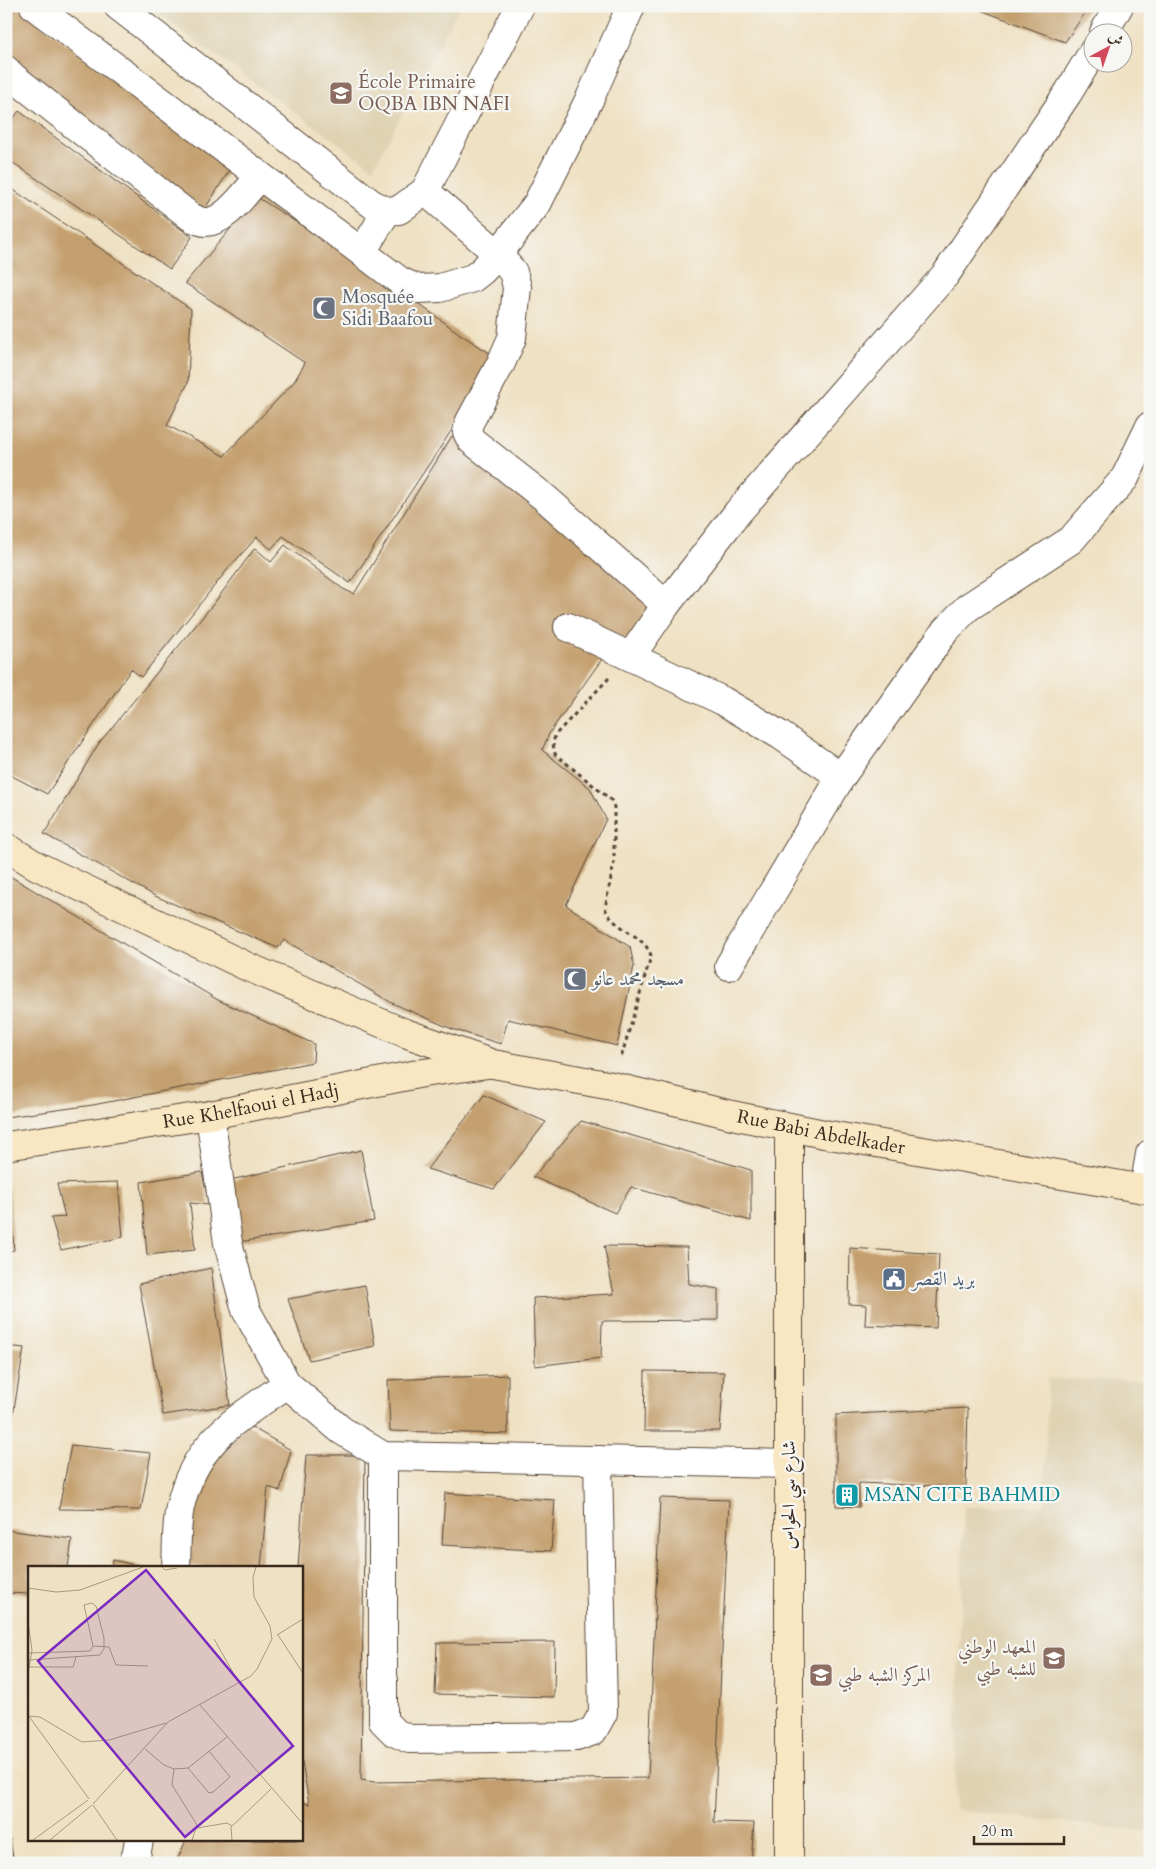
<svg xmlns="http://www.w3.org/2000/svg" width="1156" height="1869" font-family="Cardo,Amiri,serif">
  <style>
    .built { fill: #dfd3b4 }
    .building { fill: #c4a06f }
    .lines { fill: none; stroke-linecap: round; stroke-linejoin: round }
    .street-casing { stroke: #564537; stroke-width: 30 }
    .secondary-casing { stroke: #564537; stroke-width: 30 }
    .path { stroke: #564537; stroke-width: 3; stroke-dasharray: 4 4; stroke-linecap: butt }
    .street { stroke: #fff; stroke-width: 28 }
    .secondary { stroke: #f9e7c3; stroke-width: 28 }
    .labels { text-anchor: middle; dominant-baseline: central; stroke-width: 4.5; stroke-linejoin: round; paint-order: stroke }
    .education-label { font-size: 19px; fill: #785e54; stroke: #f6f6f2; text-anchor: start }
    .worship-label { font-size: 19px; fill: #5b616d; stroke: #f6f6f2; text-anchor: start }
    .street-label { font-size: 19px; fill: #3b2a1e; stroke: #f6f6f2 }
    .service-label { font-size: 19px; fill: #4e5e75; stroke: #f6f6f2; text-anchor: start }
    .culture-label { font-size: 19px; fill: #0d838f; stroke: #f6f6f2; text-anchor: start }
    .inset-road { fill: none; stroke: #a79881; stroke-width: 1 }
    .view { fill: #7b2cbf; fill-opacity: 0.15; stroke: #7b2cbf; stroke-width: 2.5 }
    .inset-edge { fill: none; stroke: #3b2a1e; stroke-width: 2.5 }
  </style>
  <rect width="100%" height="100%" fill="#f6f6f2"/>
  <filter id="ink" filterUnits="userSpaceOnUse"><feTurbulence type="fractalNoise" baseFrequency=".02" numOctaves="2"/><feDisplacementMap in="SourceGraphic" scale="10" xChannelSelector="R" yChannelSelector="G"/><feConvolveMatrix kernelMatrix="1 2 1 2 8 2 1 2 1" color-interpolation-filters="sRGB"/></filter>
  <filter id="wash" filterUnits="userSpaceOnUse"><feTurbulence type="fractalNoise" baseFrequency=".0096" numOctaves="4" result="noise"/><feDisplacementMap in="SourceGraphic" scale="20" xChannelSelector="R" yChannelSelector="G"/><feGaussianBlur stdDeviation="1.12" result="paint"/><feColorMatrix in="noise" values="0 0 0 0 0 0 0 0 0 0 0 0 0 0 0 0 0 1.4 0 .05"/><feComposite in="paint" operator="in"/></filter>
  <g filter="url(#wash)">
    <rect width="100%" height="100%" fill="#efe1c3"/>
    <g class="built">
      <polygon points="147,6 460,6 373,168"/>
      <polygon points="1048,1379 1150,1380 1150,1832 954,1810 964,1507 1044,1506"/>
    </g>
    <g id="blocks">
      <g class="building">
        <polygon points="6,6 16,6 231,168 204,210 6,58"/>
        <polygon points="970,6 1090,6 1065,42"/>
        <polygon points="19,111 192,237 170,269 6,158 6,128"/>
        <polygon points="6,185 191,309 188,383 167,425 224,456 294,382 305,363 185,283 257,197 376,273 460,334 499,359 350,583 283,536 271,549 257,537 228,569 141,677 131,669 47,794 6,773"/>
        <polygon points="452,436 487,455 655,609 634,642 566,613 556,627 602,659 550,732 542,750 590,788 606,819 566,905 630,947 634,966 617,1046 508,1019 501,1044 452,1029 392,1003 284,940 278,948 155,896 44,834 99,743 215,602 255,548 271,562 285,545 343,589 354,594"/>
        <polygon points="8,875 218,1000 314,1044 313,1062 93,1105 6,1117 6,877"/>
        <polygon points="484,1095 546,1122 494,1189 427,1169"/>
        <polygon points="581,1121 751,1170 751,1221 631,1187 615,1213 533,1177"/>
        <polygon points="361,1150 374,1221 239,1242 226,1181"/>
        <polygon points="202,1172 209,1205 190,1203 195,1250 147,1255 141,1182"/>
        <polygon points="118,1182 123,1237 61,1250 51,1218 65,1217 57,1184"/>
        <polygon points="9,1190 14,1250 6,1252 6,1191"/>
        <polygon points="604,1246 687,1247 689,1284 718,1289 718,1320 602,1321 601,1358 535,1366 533,1298 614,1294"/>
        <polygon points="850,1248 939,1254 936,1328 865,1325 866,1305 849,1304"/>
        <polygon points="211,1268 230,1405 163,1415 139,1284"/>
        <polygon points="365,1285 375,1346 309,1360 288,1299"/>
        <polygon points="6,1346 24,1348 7,1452 6,1452"/>
        <polygon points="645,1371 724,1372 720,1431 644,1431"/>
        <polygon points="508,1375 508,1434 390,1431 388,1380"/>
        <polygon points="968,1408 966,1487 859,1483 859,1507 836,1506 836,1415"/>
        <polygon points="246,1424 291,1450 280,1491 268,1487 261,1568 207,1568 182,1564 191,1487"/>
        <polygon points="71,1445 151,1453 141,1510 59,1509"/>
        <polygon points="306,1455 365,1455 361,1780 374,1782 648,1778 660,1498 729,1500 714,1822 754,1823 751,1863 176,1863 186,1840 301,1840 301,1802 309,1804 301,1755 301,1568 298,1568"/>
        <polygon points="445,1493 555,1500 551,1551 442,1545"/>
        <polygon points="6,1530 72,1539 68,1568 29,1568 29,1594 6,1593"/>
        <polygon points="113,1560 144,1567 143,1568 112,1568"/>
        <polygon points="555,1642 554,1697 435,1694 437,1643"/>
        <polygon points="6,1823 7,1823 14,1863 6,1863"/>
      </g>
    </g>
  </g>
  <g filter="url(#ink)">
    <use href="#blocks" fill-opacity="0" stroke="#564537" stroke-width="1"/>
    <g class="lines">
      <g class="street-casing">
        <g id="street">
          <polyline points="34,6 392,275 400,281 418,289 440,288 473,278 482,271 498,254 537,204 590,98 631,6"/>
          <polyline points="118,6 372,204 387,211 399,210 425,191 520,6"/>
          <polyline points="1104,32 1119,6"/>
          <path d="M6,70L13,77L191,217C195,219 201,222 205,222C226,223 247,190 260,176"/>
          <polyline points="425,191 498,254 513,272 517,287 512,338 501,363 469,423 467,432 471,440 545,498 666,605"/>
          <polyline points="362,252 387,211"/>
          <polyline points="568,627 723,701 780,735 841,777"/>
          <polyline points="631,656 666,605 738,512 946,274 1068,93 1094,50"/>
          <polyline points="729,966 841,777 945,631 967,608 1071,540 1125,478 1150,426"/>
          <polyline points="210,1115 228,1243 246,1310 287,1384 341,1430 383,1456 789,1464"/>
          <polyline points="1144,1189 1150,1154"/>
          <polyline points="383,1456 383,1721 394,1732 409,1739 576,1737 593,1731 603,1713 598,1460"/>
          <path d="M176,1568C177,1548 176,1526 180,1507C195,1441 236,1420 287,1384"/>
          <polyline points="133,1863 136,1856 139,1840"/>
        </g>
      </g>
      <g class="secondary-casing">
        <g id="secondary">
          <path id="s1" d="M6,847L37,866L248,967L405,1033L493,1064L612,1086L732,1115L824,1134L1150,1190"/>
          <path id="s2" d="M6,1146L210,1115L423,1073L488,1064"/>
          <polyline points="789,1863 789,1127"/>
        </g>
      </g>
      <path class="path" d="M609,678L555,735L553,744L555,754L611,800L614,807V863L605,908C612,929 645,934 651,956L621,1058"/>
      <use href="#street" class="street"/>
      <use href="#secondary" class="secondary"/>
    </g>
  </g>
  <defs>
    <g id="school-square" transform="scale(1.25)"><rect x="-9" y="-9" width="18" height="18" rx="4" fill="#8d6e63" stroke="#f6f6f2"/><path d="M0-5L7-2L0 1L-7-2ZM-4 1L0 2.5L4 1V4Q0 6-4 4Z" fill="#fff"/></g>
    <g id="mosque-square" transform="scale(1.25)"><rect x="-9" y="-9" width="18" height="18" rx="4" fill="#6b7280" stroke="#f6f6f2"/><path d="M3.5-4.9A6 6 0 1 0 3.5 4.9A5 5 0 1 1 3.5-4.9Z" fill="#fff"/></g>
    <g id="civic-square" transform="scale(1.25)"><rect x="-9" y="-9" width="18" height="18" rx="4" fill="#5c6f8a" stroke="#f6f6f2"/><path d="M-.6-6.5H3V-4.5H.6V-3L4-1V1h2V6H-6V1h2V-1L-.6-3ZM-1.2 2.5V6h2.4V2.5Z" fill="#fff"/></g>
    <g id="building-square" transform="scale(1.25)"><rect x="-9" y="-9" width="18" height="18" rx="4" fill="#0f9aa8" stroke="#f6f6f2"/><path d="M-4-6H4V6H1V3H-1V6H-4ZM-2.5-4.3h1.7v1.8h-1.7ZM.8-4.3h1.7v1.8H.8ZM-2.5-1h1.7V.8h-1.7ZM.8-1h1.7V.8H.8Z" fill="#fff"/></g>
    <g id="university-square" transform="scale(1.25)"><rect x="-9" y="-9" width="18" height="18" rx="4" fill="#8d6e63" stroke="#f6f6f2"/><path d="M0-5L7-2L0 1L-7-2ZM-4 1L0 2.5L4 1V4Q0 6-4 4Z" fill="#fff"/></g>
  </defs>
  <g fill-rule="evenodd">
    <use href="#school-square" x="341" y="93"/>
    <use href="#mosque-square" x="324" y="308"/>
    <use href="#mosque-square" x="575" y="979"/>
    <use href="#civic-square" x="894" y="1279"/>
    <use href="#building-square" x="847" y="1495"/>
    <use href="#university-square" x="1054" y="1658"/>
    <use href="#school-square" x="821" y="1675"/>
  </g>
  <g class="labels">
    <g class="education-label">
      <text x="358" y="82">École Primaire<tspan x="358" dy="22">OQBA IBN NAFI</tspan></text>
      <text x="1036" y="1647" text-anchor="end">المعهد الوطني<tspan x="1036" dy="22">للشبه طبي</tspan></text>
      <text x="838" y="1675">المركز الشبه طبي</text>
    </g>
    <g class="worship-label">
      <text x="342" y="297">Mosquée<tspan x="342" dy="22">Sidi Baafou</tspan></text>
      <text x="592" y="979">مسجد محمد عانو</text>
    </g>
    <g class="street-label">
      <text stroke="none"><textPath href="#s2" startOffset="248">Rue Khelfaoui el Hadj</textPath></text>
      <text stroke="none"><textPath href="#s1" startOffset="869">Rue Babi Abdelkader</textPath></text>
      <text transform="translate(789 1495) rotate(-90)">شارع سي الحواس</text>
    </g>
    <g class="service-label">
      <text x="912" y="1279">بريد القصر</text>
    </g>
    <g class="culture-label">
      <text x="864" y="1495">MSAN CITE BAHMID</text>
    </g>
  </g>
  <g transform="translate(28 1566)">
    <rect width="275" height="275" fill="#efe1c3"/>
    <path class="inset-road" d="M134,1L137,4L149,2M0,22L28,26L52,24L115,1M0,56L4,84L0,108M249,69L275,53M250,69L275,107M186,73L211,117M65,80L81,81L88,99L120,100M0,87L62,85L65,80L56,39L64,37L68,40L76,72V83L72,89L0,94M2,101H45L48,91M172,139L275,258M0,149L61,233M0,150L12,151L54,176L81,174L138,157M117,183L136,199L146,203L160,202L199,171M160,202L181,227L185,226L202,211L181,185M146,203L144,219L169,259L164,274M65,238L140,156L223,110L229,103L244,73L242,60L226,31L225,11L228,1M65,239L89,274M169,262L199,257L204,260M5,274L60,234M22,274L64,239M204,274L203,261L243,223"/>
    <path class="view" d="M118,4L265,180L157,271L10,95Z"/>
    <rect width="275" height="275" class="inset-edge"/>
  </g>
  <rect width="1156" height="1869" fill="none" stroke="#f6f6f2" stroke-width="25"/>
  <g transform="translate(1108 48) rotate(40)"><circle r="24" fill="#f6f6f2" stroke="#aba49d"/>
  <path d="M0-4L9 19L0 12L-9 19Z" fill="#d1495b"/>
  <text y="-8" font-size="14" font-weight="bold" text-anchor="middle" fill="#3b2a1e">ش</text>
  </g>
  <path d="M974 1836v8h90v-8" fill="none" stroke="#3b2a1e" stroke-width="2.5"/>
  <text x="981" y="1836" font-size="15" fill="#3b2a1e" stroke="#f6f6f2" stroke-width="4" paint-order="stroke">20 m</text>
</svg>
